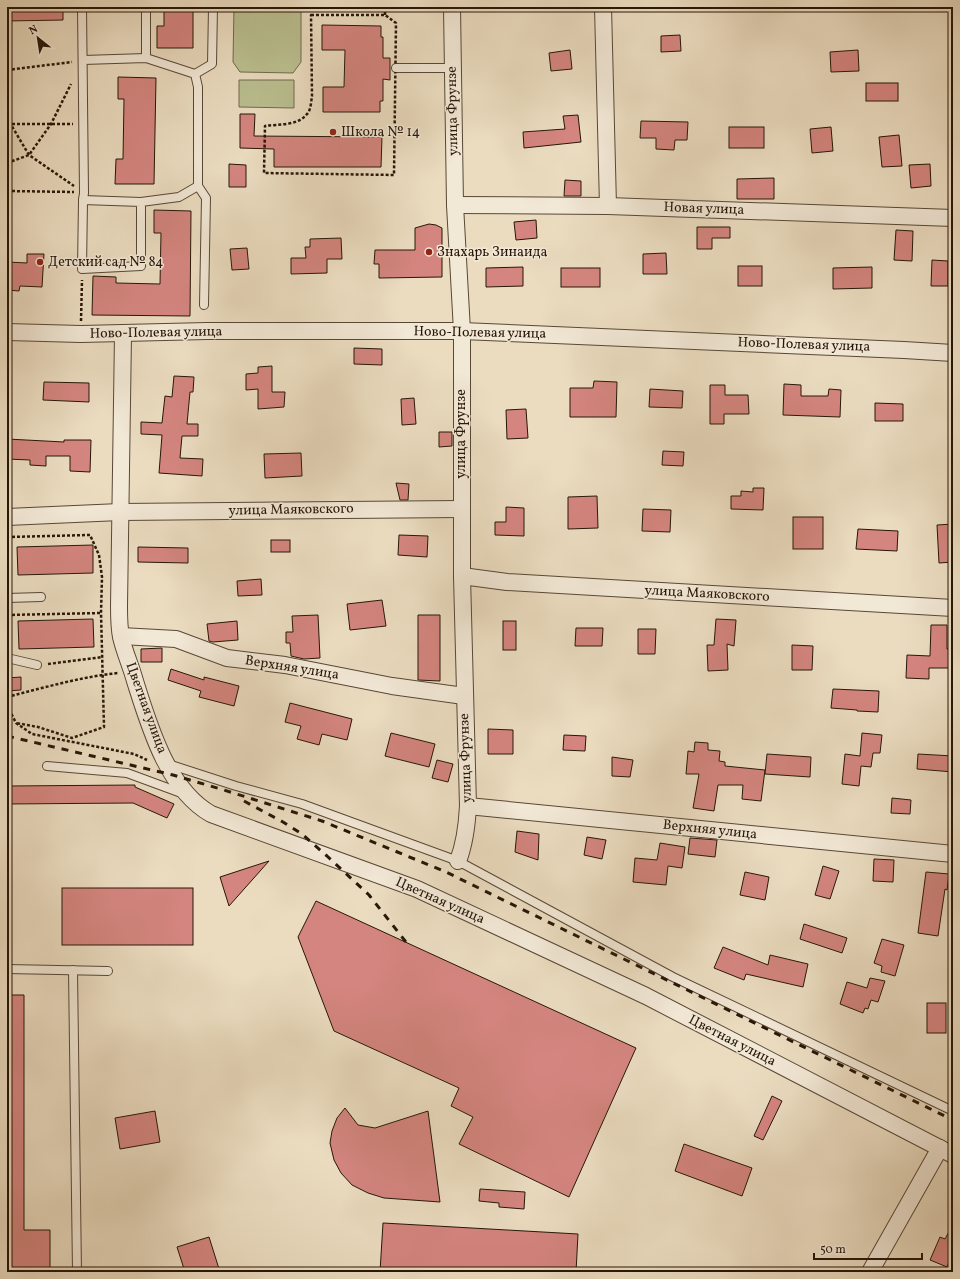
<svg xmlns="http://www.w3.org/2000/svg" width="960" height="1279" font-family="Vollkorn,serif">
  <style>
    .green { fill: #babf90; stroke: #706a4c }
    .building { fill: #d4857f; stroke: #271608 }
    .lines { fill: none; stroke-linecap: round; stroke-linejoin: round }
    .lane-casing { stroke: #584836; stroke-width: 10 }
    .street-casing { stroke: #584836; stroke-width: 18 }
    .path { stroke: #271608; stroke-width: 2.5; stroke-dasharray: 3 2; stroke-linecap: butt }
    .lane { stroke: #f2e8d6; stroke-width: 8 }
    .street { stroke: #f2e8d6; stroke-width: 16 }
    .rail { stroke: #271608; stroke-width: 3; stroke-dasharray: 7 7; stroke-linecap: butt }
    .poi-dot { fill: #8f2418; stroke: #f2e8d6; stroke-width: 1.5 }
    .labels { text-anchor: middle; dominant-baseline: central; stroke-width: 3; stroke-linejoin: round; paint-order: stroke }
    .street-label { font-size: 14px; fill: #271608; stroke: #f2e8d6 }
    .poi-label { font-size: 14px; fill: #271608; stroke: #f2e8d6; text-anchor: start }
  </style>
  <rect width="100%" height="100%" fill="#ebdcc0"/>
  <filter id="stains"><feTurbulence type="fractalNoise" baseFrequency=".005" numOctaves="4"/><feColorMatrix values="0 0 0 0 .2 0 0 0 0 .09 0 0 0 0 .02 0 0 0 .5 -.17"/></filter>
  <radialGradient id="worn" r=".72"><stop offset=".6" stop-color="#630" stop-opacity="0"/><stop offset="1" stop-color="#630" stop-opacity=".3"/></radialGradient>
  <g class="green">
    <polygon points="234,7 301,7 301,62 293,73 240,72 233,62"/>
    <polygon points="239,80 294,80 294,108 239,107"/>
  </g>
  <g class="building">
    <polygon points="7,7 63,7 63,20 7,21"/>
    <polygon points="164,7 193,7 193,48 157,48 157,26 164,26"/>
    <polygon points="322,25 381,26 381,37 383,37 383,58 390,58 390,80 383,79 383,101 380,101 380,112 323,112 323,87 344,87 345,50 322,50"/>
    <polygon points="680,35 681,51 661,52 661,36"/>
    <polygon points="570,50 572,69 551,71 549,53"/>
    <polygon points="858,50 859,71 831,72 830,52"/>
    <polygon points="118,77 156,78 154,184 115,184 116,159 123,159 124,99 118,99"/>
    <rect x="866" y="83" width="32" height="18"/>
    <polygon points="240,114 255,114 254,136 382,137 381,167 274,167 274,149 240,148"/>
    <polygon points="578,115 581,142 524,148 523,132 565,129 563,116"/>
    <polygon points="641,121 688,122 687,140 675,140 674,150 656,149 656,138 640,138"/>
    <rect x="729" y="127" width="35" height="21"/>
    <polygon points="831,127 833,151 812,153 810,129"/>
    <polygon points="899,135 902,166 882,167 879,137"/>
    <polygon points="229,164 246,165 246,187 229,187"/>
    <polygon points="930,164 931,186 911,188 909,165"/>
    <polygon points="774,178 774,199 737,199 737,179"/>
    <polygon points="565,180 581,181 581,196 564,196"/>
    <polygon points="154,210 191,211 190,316 92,315 93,276 116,277 116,283 160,284 161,233 154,233"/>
    <polygon points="536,220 537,238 516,240 514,222"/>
    <polygon points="429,224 436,225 442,228 442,277 379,278 379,264 374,264 375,250 415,250 415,228"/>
    <polygon points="697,227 730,227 730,238 712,238 712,249 697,249"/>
    <polygon points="896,230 913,231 912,261 894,260"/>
    <polygon points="341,238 342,259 327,259 327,273 291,274 291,258 306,258 305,247 310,247 310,239"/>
    <polygon points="247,248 249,269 232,270 230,249"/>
    <polygon points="666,253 667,274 643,274 643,254"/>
    <polygon points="27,254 44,254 42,287 20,286 19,291 7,290 7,262 27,263"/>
    <polygon points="932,260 948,261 948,286 931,286"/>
    <rect x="738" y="266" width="24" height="20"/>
    <polygon points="523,267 523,286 486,287 486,268"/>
    <polygon points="872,267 872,288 833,289 833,268"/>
    <rect x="561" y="268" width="39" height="19"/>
    <polygon points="354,348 382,349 382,365 354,364"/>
    <polygon points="272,366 272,392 285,392 284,407 258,409 258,389 246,390 246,374 258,373 258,367"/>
    <polygon points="174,376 194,377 193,392 190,392 187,424 198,424 198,436 182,436 180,458 203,459 202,476 159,473 162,435 141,434 141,422 162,423 165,396 172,397"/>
    <polygon points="594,381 617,382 616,417 570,417 570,388 593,388"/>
    <polygon points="44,382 89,383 89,402 43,400"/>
    <polygon points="784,384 801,385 801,396 828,396 829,389 841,390 840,417 783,415"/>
    <polygon points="710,385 725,385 725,395 748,395 749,414 724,414 724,424 710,424"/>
    <polygon points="650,389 683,391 682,408 649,407"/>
    <polygon points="414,398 416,424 402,425 401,399"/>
    <polygon points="875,403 903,404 903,421 875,421"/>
    <polygon points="526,409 528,438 507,439 506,410"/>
    <polygon points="439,432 452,432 452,446 439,447"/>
    <polygon points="7,439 64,442 64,440 91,440 90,472 70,471 70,456 46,456 46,466 30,465 30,460 7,459"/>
    <polygon points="663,451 684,452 683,466 662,465"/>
    <polygon points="301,453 302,476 265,478 264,454"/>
    <polygon points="396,483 409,484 408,500 400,500"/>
    <polygon points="753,488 764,488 763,510 731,509 731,496 741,496 741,491 753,492"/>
    <polygon points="597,496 598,528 568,529 568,497"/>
    <polygon points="506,507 524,508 524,536 495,535 495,522 506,522"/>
    <polygon points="643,509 671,510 670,532 642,531"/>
    <rect x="793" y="517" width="30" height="32"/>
    <polygon points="953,524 953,562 939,563 937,525"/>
    <polygon points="858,529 898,531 897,551 856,549"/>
    <polygon points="399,535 428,536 427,557 398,555"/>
    <rect x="271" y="540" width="19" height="12"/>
    <polygon points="93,545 93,573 18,575 17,547"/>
    <polygon points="138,547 188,548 188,563 138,562"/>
    <polygon points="261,579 262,595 238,596 237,581"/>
    <polygon points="382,600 386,626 350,630 347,604"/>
    <polygon points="318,615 320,658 304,659 291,656 290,643 286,643 286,632 293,632 292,616"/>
    <polygon points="418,615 440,615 440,681 418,680"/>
    <polygon points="93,619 94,647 19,649 18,621"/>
    <polygon points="716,619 736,620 734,646 727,644 728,670 708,671 707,645 714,645"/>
    <polygon points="237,621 238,640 213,642 209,641 207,624"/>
    <rect x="503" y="621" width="13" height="29"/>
    <polygon points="931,625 947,625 947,649 953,649 953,668 929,668 929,679 906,678 907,655 930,656"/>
    <polygon points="576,628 603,628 602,646 575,646"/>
    <polygon points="638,629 656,629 655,654 638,654"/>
    <polygon points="792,645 813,646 812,670 792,670"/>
    <polygon points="162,648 162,662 141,662 141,649"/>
    <polygon points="171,669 204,680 204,677 239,686 234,706 199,697 201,691 168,680"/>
    <polygon points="21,677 21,690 7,691 7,678"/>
    <polygon points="833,689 879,691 878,712 857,711 857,710 831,708"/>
    <polygon points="290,703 352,719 347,740 322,734 319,745 297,739 301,726 285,722"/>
    <polygon points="488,729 513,730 513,754 488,754"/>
    <polygon points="391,733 435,744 429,767 385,756"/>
    <polygon points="862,733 882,735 880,753 873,753 871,767 861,766 859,786 842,784 845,754 860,756"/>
    <polygon points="564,735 586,736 585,751 563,750"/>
    <polygon points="695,742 708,743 708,750 720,751 719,761 725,762 725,766 765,770 761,801 742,799 743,785 718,785 714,811 693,808 699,774 686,774 688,751 694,752"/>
    <polygon points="767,754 811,757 810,777 765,774"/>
    <polygon points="918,754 953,756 953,772 917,769"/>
    <polygon points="612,757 633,760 630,777 612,776"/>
    <polygon points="437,760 453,764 448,782 432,778"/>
    <polygon points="135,785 135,787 174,804 167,818 133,803 7,804 7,786"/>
    <polygon points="892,798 911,800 910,814 891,813"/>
    <polygon points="517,831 539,834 538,860 515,852"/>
    <polygon points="587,837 606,840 602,859 584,855"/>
    <polygon points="690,838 717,840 715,857 688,854"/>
    <polygon points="660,843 685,847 682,868 668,866 666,885 633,882 635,858 657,860"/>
    <polygon points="874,859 894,860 893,882 873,881"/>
    <polygon points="269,861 229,906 220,877"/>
    <polygon points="823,866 839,871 830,899 815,895"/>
    <polygon points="745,872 769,877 765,900 740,895"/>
    <polygon points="926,872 949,874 947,890 945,889 938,936 918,933"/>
    <rect x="62" y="888" width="131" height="57"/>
    <polygon points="316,901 636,1048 569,1197 459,1144 473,1117 451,1106 459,1088 334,1031 298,937"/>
    <polygon points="804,924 847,938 842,953 800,939"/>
    <polygon points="882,939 904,945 895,976 881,972 882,966 874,963"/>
    <polygon points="723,947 768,965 770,955 808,964 803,987 746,974 744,980 714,968"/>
    <polygon points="870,978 885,981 878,1002 871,1000 868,1009 865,1008 863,1013 840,1004 847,982 867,988"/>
    <polygon points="7,995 24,995 24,1230 50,1230 50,1272 7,1272"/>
    <rect x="927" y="1003" width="19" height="30"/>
    <polygon points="772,1096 782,1101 763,1140 754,1136"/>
    <polygon points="345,1108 358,1125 375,1128 428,1111 440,1202 384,1198 368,1193 352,1185 341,1173 334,1160 330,1143 332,1131 337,1118"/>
    <polygon points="155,1111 160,1142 120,1149 115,1118"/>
    <polygon points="684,1144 752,1168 742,1196 675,1171"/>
    <polygon points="480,1189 525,1192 524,1209 499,1207 499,1203 479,1201"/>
    <polygon points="383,1223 578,1234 576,1272 380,1272"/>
    <polygon points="953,1224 953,1253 947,1267 930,1260 940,1237 945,1239"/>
    <polygon points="209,1237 220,1272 185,1272 177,1247"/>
  </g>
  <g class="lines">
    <g class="lane-casing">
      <g id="lane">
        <polyline points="82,7 84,193 83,200"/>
        <polyline points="146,7 146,58"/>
        <polyline points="83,60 146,58 195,74 198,87 198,186 206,198 204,305"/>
        <polyline points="396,68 453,68"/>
        <polyline points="195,74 212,64 213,7"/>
        <polyline points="141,202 141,266 82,269 83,200 141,202 179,197 198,186"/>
        <polyline points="7,598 41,597"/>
        <polyline points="7,658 37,665"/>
        <polyline points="168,764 236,786 302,804 458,861 673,977 953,1111"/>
        <polyline points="47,766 127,773 184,794"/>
        <polyline points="7,969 108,971"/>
        <polyline points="73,970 77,1272"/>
      </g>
    </g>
    <g class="street-casing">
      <g id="street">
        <path d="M452,7L455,205L462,331V576L468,806C467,825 465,843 458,861"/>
        <polyline points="603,7 608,206"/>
        <polyline points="455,205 608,206 953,218"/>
        <polyline points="7,332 81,334 207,331 462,331 904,350 953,353"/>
        <path d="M123,334L119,606C119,616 119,627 121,637C124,651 131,666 135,681C149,725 167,789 211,814L417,889L646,996L953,1155"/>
        <polyline points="7,517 120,512 461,509"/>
        <polyline points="462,576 507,582 953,608"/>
        <polyline points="121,636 176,639 227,658 285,665 392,686 464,696"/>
        <polyline points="468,806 953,854"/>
        <polyline points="870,1272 940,1148"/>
      </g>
    </g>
    <g class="path">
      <path d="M311,15H385L396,23L394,175L264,173L265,126C278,124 298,126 307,114C311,110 311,102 312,96Z"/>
      <polyline points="385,15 385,7"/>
      <polyline points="7,70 72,62"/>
      <polyline points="7,118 29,155 74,186"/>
      <polyline points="7,124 73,124"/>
      <polyline points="7,163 29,155 51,124 71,84"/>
      <polyline points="7,191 74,192"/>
      <polyline points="7,244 9,245"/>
      <polyline points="81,321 82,280"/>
      <polyline points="7,537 90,535 99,555 102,577 101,613 104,727 72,738 38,727 16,723"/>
      <polyline points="7,615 101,613"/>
      <polyline points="48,664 103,657"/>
      <path d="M7,697C43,688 80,677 118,673"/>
      <polyline points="7,705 16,723 32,734 134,754 147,760"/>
    </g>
    <use href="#lane" class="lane"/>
    <use href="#street" class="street"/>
    <g class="rail">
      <polyline points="7,736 173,775 224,790 322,821 446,872 953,1120"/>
      <polyline points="244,801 283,822 302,834 327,856 369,895 406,942"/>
    </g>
  </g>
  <g class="poi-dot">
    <circle cx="333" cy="132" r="4"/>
    <circle cx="429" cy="252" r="4"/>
    <circle cx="40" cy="262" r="4"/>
  </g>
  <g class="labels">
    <g class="street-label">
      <text transform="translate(453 111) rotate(-91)">улица Фрунзе</text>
      <text transform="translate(704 209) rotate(2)">Новая улица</text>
      <text transform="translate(156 333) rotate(-1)">Ново-Полевая улица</text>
      <text transform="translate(480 333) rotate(1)">Ново-Полевая улица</text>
      <text transform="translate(804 345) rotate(2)">Ново-Полевая улица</text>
      <text transform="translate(461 434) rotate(-90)">улица Фрунзе</text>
      <text transform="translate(291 510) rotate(-1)">улица Маяковского</text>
      <text transform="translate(707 594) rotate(3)">улица Маяковского</text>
      <text transform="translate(292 668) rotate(9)">Верхняя улица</text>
      <text transform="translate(146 708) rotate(70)">Цветная улица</text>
      <text transform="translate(466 758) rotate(-92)">улица Фрунзе</text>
      <text transform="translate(710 830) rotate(6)">Верхняя улица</text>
      <text transform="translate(440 901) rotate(24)">Цветная улица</text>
      <text transform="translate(732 1041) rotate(27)">Цветная улица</text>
    </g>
    <g class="poi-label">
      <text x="341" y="132">Школа № 14</text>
      <text x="437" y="252">Знахарь Зинаида</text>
      <text x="48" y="262">Детский сад № 84</text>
    </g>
  </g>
  <rect width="960" height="1279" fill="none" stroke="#ebdcc0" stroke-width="24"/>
  <rect x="8" y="8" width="944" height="1263" fill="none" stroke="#271608" stroke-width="2"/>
  <rect x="12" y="12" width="936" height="1255" fill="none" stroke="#271608"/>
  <g transform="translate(38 38) rotate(330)" stroke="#f2e8d6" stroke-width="3" paint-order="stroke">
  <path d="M0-3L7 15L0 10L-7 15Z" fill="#271608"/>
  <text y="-6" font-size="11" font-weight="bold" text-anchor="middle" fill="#271608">N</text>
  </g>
  <path d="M814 1253v6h108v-6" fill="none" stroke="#271608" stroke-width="2"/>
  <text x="820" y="1253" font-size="12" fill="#271608" stroke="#f2e8d6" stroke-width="3" paint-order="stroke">50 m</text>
  <rect width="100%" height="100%" filter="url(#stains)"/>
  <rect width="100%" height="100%" fill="url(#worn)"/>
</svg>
